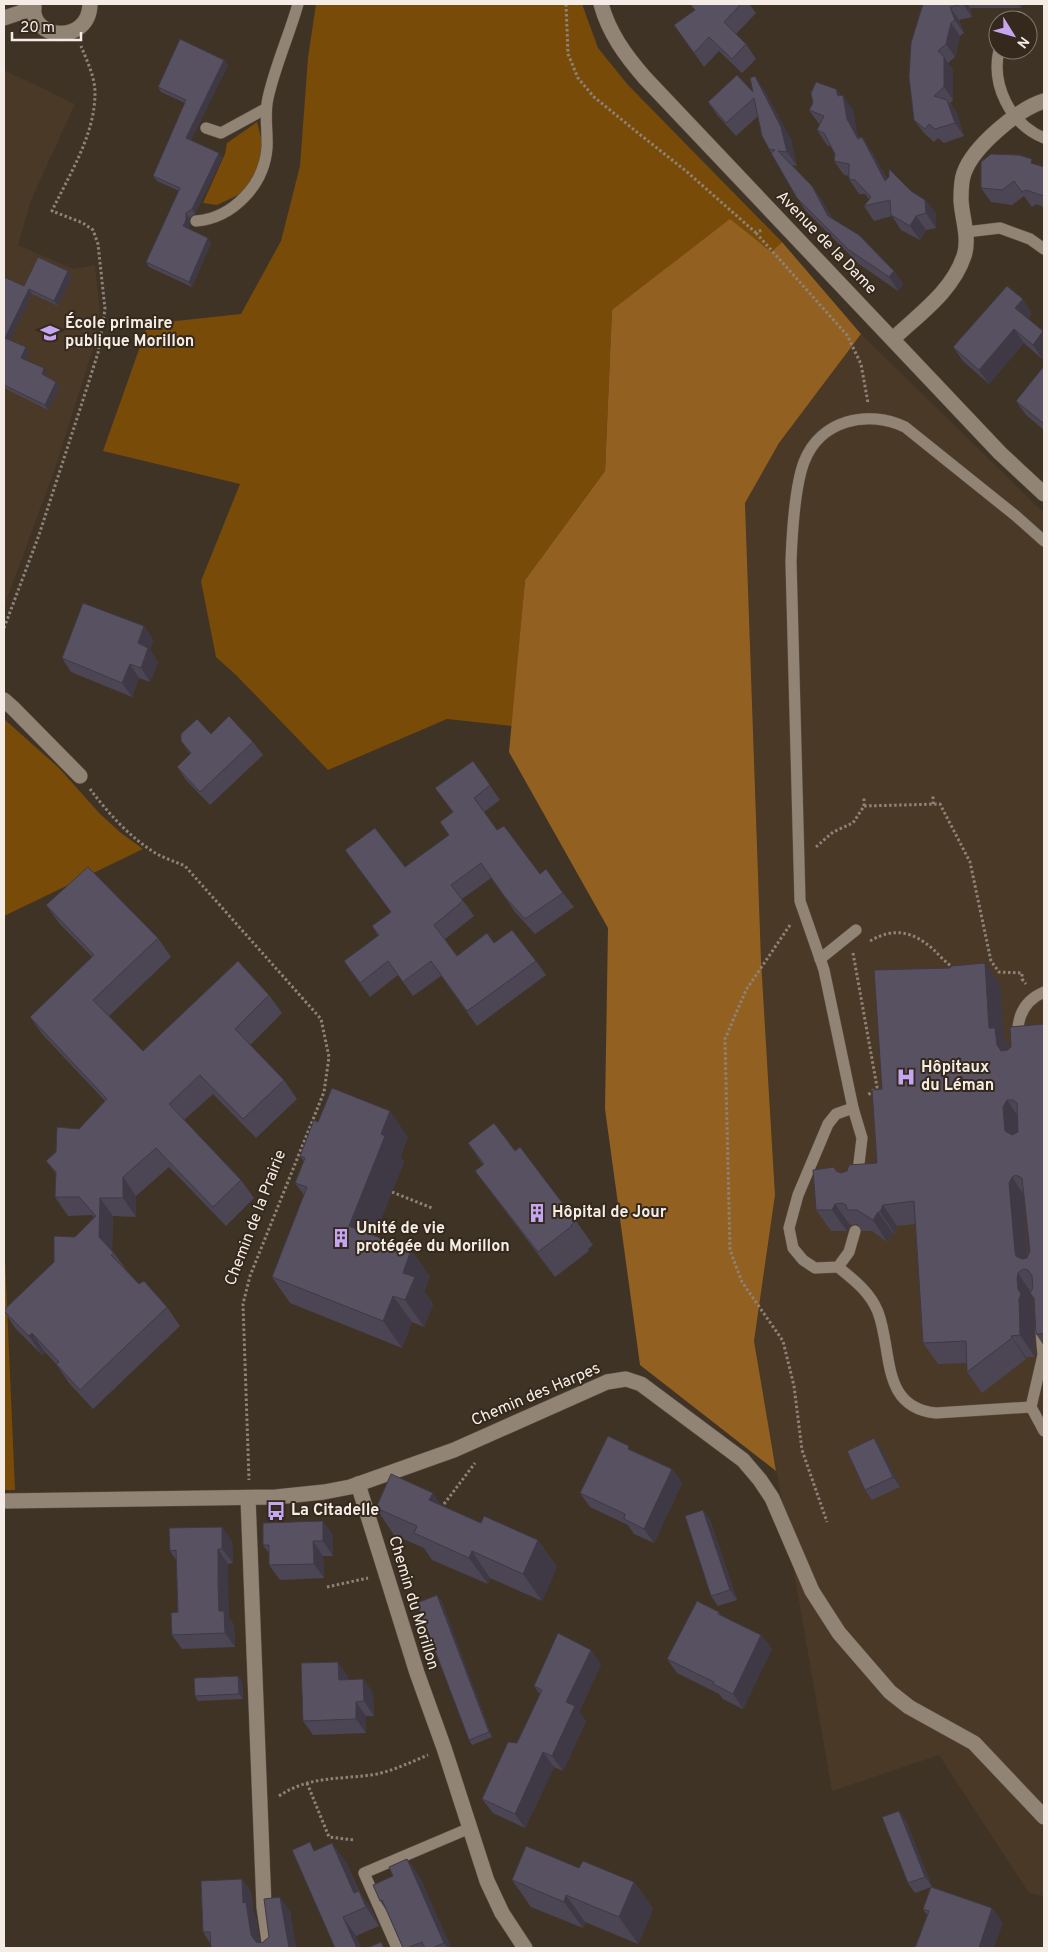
<svg xmlns="http://www.w3.org/2000/svg" width="1048" height="1952" font-family="Overpass,sans-serif">
  <style>
    .built { fill: #4a3927 }
    .green { fill: #794b09 }
    .forest { fill: #926021 }
    .lines { fill: none; stroke-linecap: round; stroke-linejoin: round }
    .service-casing { stroke: #5b5146; stroke-width: 12 }
    .minor-casing { stroke: #5b5146; stroke-width: 16 }
    .secondary-casing { stroke: #5b5146; stroke-width: 16 }
    .path { stroke: #8d8378; stroke-width: 3; stroke-dasharray: 2.5 2.5; stroke-linecap: butt }
    .service { stroke: #928475; stroke-width: 11 }
    .minor { stroke: #928475; stroke-width: 15 }
    .secondary { stroke: #928475; stroke-width: 15 }
    .wall { fill: #4c4654; fill-rule: evenodd }
    .shaded-wall { fill: #3e3945 }
    .building { fill: #585162; stroke: #3e3945; fill-rule: evenodd }
    .labels { text-anchor: middle; dominant-baseline: central; stroke-width: 4; stroke-linejoin: round; paint-order: stroke }
    .street-label { font-size: 16px; fill: #f5ede5; stroke: #34291c }
    .poi-label { font-size: 16px; font-weight: bold; fill: #f5ede5; stroke: #34291c; text-anchor: start }
  </style>
  <rect width="100%" height="100%" fill="#3f3326"/>
  <g class="built">
    <polygon points="4,70 75,104 31,200 18,245 73,269 95,265 100,315 92,352 54,471 4,607"/>
    <polygon points="861,334 1044,513 1044,1896 1029,1893 939,1755 832,1791 754,1341 775,1195 761,960 745,503 779,443"/>
  </g>
  <g class="green">
    <polygon points="316,4 582,4 598,48 628,85 782,242 771,252 612,310 605,471 525,580 512,726 447,719 328,770 236,675 216,657 201,581 240,484 103,451 148,324 241,314 281,241 300,166 308,58"/>
    <polygon points="257,122 263,145 259,166 242,193 217,205 203,203 225,154 227,143"/>
    <polygon points="4,719 59,768 100,814 121,833 143,849 4,916"/>
    <polygon points="4,1238 15,1490 4,1490"/>
  </g>
  <polygon class="forest" points="730,219 771,252 782,242 861,334 779,443 745,503 761,960 775,1195 754,1341 776,1471 640,1365 605,1109 608,928 509,752 525,580 605,471 612,310"/>
  <g class="lines">
    <g class="service-casing">
      <g id="service">
        <path d="M999,50C991,85 1010,124 1044,138"/>
        <polyline points="206,128 221,133 265,109"/>
        <path d="M196,221C233,218 264,185 267,148C268,131 264,115 268,98C275,66 289,36 298,4"/>
        <polyline points="966,232 1000,228 1030,239 1044,249"/>
        <polyline points="820,959 856,930"/>
        <path d="M1018,1041C1016,1019 1023,1001 1044,992"/>
        <path d="M853,1108L824,970L800,901L791,561C792,535 795,486 804,462C820,420 868,409 905,427L1016,516L1044,541"/>
        <polyline points="855,1231 849,1252 838,1267 815,1268 803,1260 793,1248 789,1228 798,1195 828,1124 836,1114 853,1108 862,1138 857,1180"/>
        <path d="M838,1267C854,1280 870,1292 878,1312C893,1352 880,1407 936,1413L1031,1407"/>
        <polyline points="1041,1330 1043,1355 1031,1407 1044,1431"/>
        <polyline points="397,1948 364,1873 470,1828"/>
      </g>
    </g>
    <g class="minor-casing">
      <g id="minor">
        <path d="M34,4C28,40 89,46 90,4"/>
        <polyline points="4,18 34,8"/>
        <path d="M893,339C919,314 952,292 964,256C970,238 962,219 961,200C961,192 961,181 964,173C973,147 1018,109 1044,101"/>
        <polyline points="4,700 13,708 80,776"/>
        <polyline points="358,1484 417,1673 444,1748 487,1881 502,1913 525,1948"/>
        <polyline points="248,1498 264,1907 270,1948"/>
        <polyline points="4,1501 276,1497 324,1492 350,1487 454,1450 607,1382 626,1379 641,1384 743,1460 760,1480 772,1498 812,1591 839,1633 890,1692 909,1707 974,1743 1044,1817"/>
      </g>
    </g>
    <g class="secondary-casing">
      <path id="secondary" d="M601,4C609,33 625,55 645,78L1000,453L1044,494"/>
    </g>
    <g class="path">
      <polyline points="566,4 568,54 578,78 594,97 638,133 686,171 755,232 763,230"/>
      <polyline points="756,233 847,335 861,364 868,403"/>
      <path d="M4,628L39,535L81,406L98,353L105,309L98,244L93,230L83,223L52,211C69,175 95,135 95,93C95,77 87,61 81,46"/>
      <path d="M90,789C108,813 132,840 159,855C167,859 176,862 185,866L321,1019L329,1057L324,1092L250,1276L243,1304L249,1480"/>
      <polyline points="933,804 933,796"/>
      <polyline points="864,806 864,797"/>
      <polyline points="816,847 833,832 853,823 864,806 940,804 970,862 991,961 999,972 1022,973 1022,979 1026,984"/>
      <polyline points="790,925 746,990 725,1039 730,1250 742,1282 783,1341 794,1386 802,1450 827,1522"/>
      <path d="M870,941C894,927 913,931 934,950C940,956 946,963 954,968"/>
      <polyline points="853,953 877,1087 868,1095"/>
      <polyline points="392,1192 432,1208"/>
      <polyline points="441,1508 475,1463"/>
      <polyline points="327,1587 368,1578"/>
      <polyline points="307,1783 329,1837 354,1840"/>
      <path d="M279,1796C310,1775 342,1780 377,1774C395,1770 411,1762 428,1755"/>
    </g>
    <use href="#service" class="service"/>
    <use href="#minor" class="minor"/>
    <use href="#secondary" class="secondary"/>
  </g>
  <g class="wall">
    <polygon points="690,4 749,4 756,13 736,34 746,44 756,59 742,73 719,51 704,67 674,25 695,10"/>
    <polygon points="923,4 1024,4 1021,8 970,8 972,17 959,20 964,33 960,36 955,57 948,63 953,70 953,100 950,103 957,113 964,136 944,143 938,138 934,142 924,133 914,120"/>
    <polygon points="224,60 228,65 191,140 222,158 195,214 189,218 190,225 188,228 208,238 211,243 192,287 149,267 146,262 179,191 157,181 153,176 185,103 161,92 158,87"/>
    <polygon points="836,89 853,110 857,134 860,138 862,137 872,152 887,179 925,200 936,214 936,228 926,230 920,240 901,230 892,216 874,221 864,206 869,199 865,194 859,194 849,179 849,176 844,175 834,161 835,154 831,147 827,145 817,130 820,125 809,110"/>
    <polygon points="764,90 791,140 797,166 792,165 812,186 821,199 832,218 894,271 903,284 898,291 859,264 806,211 797,198 769,149 758,116 736,136 717,115 708,102"/>
    <polygon points="1036,164 1044,167 1044,207 1036,204 1032,207 1024,196 1012,205 991,202 981,188"/>
    <polygon points="72,276 58,306 32,294 10,340 26,347 29,352 26,360 47,373 46,377 56,382 60,387 48,410 4,388 4,277 24,286"/>
    <polygon points="1032,313 1028,319 1044,333 1044,357 1042,359 1024,343 989,384 963,361 953,347"/>
    <polygon points="1044,366 1044,430 1026,415 1016,401"/>
    <polygon points="144,626 153,640 150,650 158,662 150,682 139,678 132,697 71,672 62,658"/>
    <polygon points="211,734 253,742 263,755 210,805 186,780 177,767 190,754 181,741"/>
    <polygon points="473,761 500,800 484,812 497,830 540,874 563,893 574,907 535,934 515,912 491,878 462,899 474,916 445,939 457,956 494,943 536,961 546,975 477,1026 441,976 413,996 398,975 370,997 344,961 378,936 372,926 391,912 345,850 405,867 449,835 453,812 435,788"/>
    <polygon points="46,905 158,938 171,957 109,1016 143,1051 269,995 282,1013 250,1045 284,1080 297,1099 256,1138 213,1094 184,1120 241,1180 254,1198 226,1226 169,1167 136,1196 136,1217 113,1216 112,1250 127,1271 139,1284 167,1307 180,1326 93,1409 69,1383 56,1364 45,1352 42,1355 16,1329 4,1311 54,1262 75,1237 94,1217 92,1215 68,1216 55,1197 56,1174 46,1161 79,1129 105,1101 43,1035 30,1017 92,957 59,923"/>
    <path d="M1000,984L1004,1039L1010,1048L1044,1024L1035,1317L1034,1320L1035,1357H1026V1359L982,1393L967,1372V1363L938,1364L923,1343L915,1224L897,1226L895,1234L893,1233L887,1242L872,1231H862L857,1224L850,1225L847,1231H831L816,1210L834,1167L838,1172L841,1173L877,1163L882,1089ZM1025,1202L1030,1251L1028,1255L1024,1205ZM1032,1296L1034,1298V1313L1033,1310L1032,1299Z"/>
    <polygon points="318,1122 408,1137 400,1158 404,1162 374,1236 411,1250 430,1277 424,1291 433,1304 424,1327 412,1322 402,1348 290,1303 272,1277 304,1195 295,1183 304,1162 300,1156"/>
    <polygon points="468,1143 515,1151 576,1221 593,1245 588,1249 589,1251 555,1277 493,1195 475,1171 483,1165"/>
    <polygon points="1036,1334 1044,1334 1044,1346"/>
    <polygon points="874,1438 881,1448 900,1487 872,1500 865,1490"/>
    <polygon points="633,1451 672,1469 682,1483 654,1543 634,1534 628,1525 590,1507 580,1493"/>
    <polygon points="442,1506 481,1523 538,1540 557,1567 542,1601 490,1578 488,1584 432,1560 424,1548 394,1535 376,1508"/>
    <polygon points="703,1510 710,1520 737,1600 718,1606 711,1596"/>
    <polygon points="333,1535 333,1556 323,1556 324,1578 280,1580 269,1565 269,1553 263,1545"/>
    <polygon points="232,1541 233,1563 228,1564 228,1599 229,1618 234,1625 235,1647 182,1649 172,1635 178,1612 177,1561 170,1551"/>
    <polygon points="441,1600 492,1737 472,1745 469,1740"/>
    <polygon points="719,1612 721,1616 761,1635 772,1649 743,1709 723,1699 719,1694 677,1673 667,1659"/>
    <polygon points="601,1664 579,1712 586,1721 563,1771 554,1767 525,1828 493,1813 482,1799 517,1743 540,1694 534,1686"/>
    <polygon points="348,1676 348,1679 363,1679 373,1693 374,1716 366,1716 366,1733 313,1735 303,1721"/>
    <polygon points="242,1681 243,1699 198,1701 195,1696"/>
    <polygon points="899,1811 906,1821 932,1887 992,1908 1003,1923 927,1915 923,1909 931,1887 915,1893 908,1883"/>
    <polygon points="316,1850 346,1862 359,1891 372,1910 379,1926 356,1936 335,1948"/>
    <polygon points="407,1859 420,1878 451,1948 403,1948 388,1913 380,1901 393,1876"/>
    <polygon points="579,1868 634,1882 653,1909 638,1944 585,1922 583,1928 531,1907 512,1880"/>
    <polygon points="242,1879 252,1894 253,1912 256,1917 260,1943 262,1943 269,1937 290,1911 296,1948 210,1943 203,1932"/>
  </g>
  <g class="shaded-wall">
    <polygon points="963,4 967,4 970,8 972,17"/>
    <polygon points="1018,4 1024,4 1021,8"/>
    <polygon points="950,7 959,20 964,33 955,20"/>
    <polygon points="951,23 960,36 955,57 946,44"/>
    <polygon points="944,57 953,70 953,100 944,87"/>
    <polygon points="224,60 228,65 190,143 186,138"/>
    <polygon points="755,76 764,90 791,140 797,166 787,152"/>
    <polygon points="836,89 843,98 843,95 853,110 857,134 868,154 858,139 847,119 838,96"/>
    <polygon points="947,100 957,113 964,136 955,123"/>
    <polygon points="862,137 872,152 896,196 885,181"/>
    <polygon points="219,153 222,158 195,214 192,209"/>
    <polygon points="812,186 821,199 838,230 828,216"/>
    <polygon points="925,200 936,214 936,228 926,213"/>
    <polygon points="186,213 189,218 190,225 186,231 183,226"/>
    <polygon points="916,216 926,230 920,240 910,226"/>
    <polygon points="208,238 211,243 192,287 189,282"/>
    <polygon points="68,271 72,276 58,306 54,301"/>
    <polygon points="894,271 903,284 898,291 889,277"/>
    <polygon points="29,289 32,294 9,343 5,338"/>
    <polygon points="1023,299 1032,313 1025,322 1015,308"/>
    <polygon points="1014,329 1024,343 989,384 979,370"/>
    <polygon points="1043,331 1044,333 1044,357 1042,359 1033,345"/>
    <polygon points="26,347 29,352 25,363 21,358"/>
    <polygon points="44,368 47,373 45,379 42,374"/>
    <polygon points="56,382 60,387 48,410 45,405"/>
    <polygon points="144,626 153,640 150,650 158,662 150,682 141,668 138,643"/>
    <polygon points="130,664 139,678 132,697 122,683"/>
    <polygon points="985,963 1000,984 1004,1039 1010,1049 1012,1066 997,1045 989,1028"/>
    <polygon points="1007,1100 1021,1121 1019,1153 1005,1131 1003,1107"/>
    <polygon points="390,1111 408,1137 400,1158 404,1162 368,1252 349,1226 381,1134"/>
    <polygon points="123,1177 136,1196 136,1217 123,1198"/>
    <polygon points="1012,1177 1026,1198 1024,1205 1029,1273 1016,1256 1015,1252 1009,1183"/>
    <polygon points="100,1198 113,1216 112,1254 99,1237"/>
    <polygon points="835,1204 850,1225 847,1231 832,1210"/>
    <polygon points="883,1205 897,1226 895,1234 880,1212"/>
    <polygon points="878,1212 893,1233 887,1242 873,1220"/>
    <polygon points="411,1250 430,1277 424,1291 433,1304 424,1327 405,1300 403,1273"/>
    <polygon points="1018,1273 1032,1294 1032,1299 1033,1310 1036,1315 1034,1320 1035,1357 1020,1335 1019,1299 1017,1278"/>
    <polygon points="393,1296 412,1322 402,1348 383,1321"/>
    <polygon points="32,1333 45,1352 42,1355 29,1336"/>
    <polygon points="1011,1336 1026,1357 1026,1359 1012,1338"/>
    <polygon points="874,1438 881,1448 900,1487 893,1477"/>
    <polygon points="672,1469 682,1483 654,1543 644,1529"/>
    <polygon points="433,1493 451,1519 429,1500"/>
    <polygon points="703,1510 710,1520 737,1600 730,1590"/>
    <polygon points="323,1521 333,1535 333,1556 323,1541"/>
    <polygon points="222,1527 232,1541 233,1563 222,1549"/>
    <polygon points="538,1540 557,1567 542,1601 523,1574"/>
    <polygon points="313,1541 323,1556 324,1578 314,1564"/>
    <polygon points="218,1549 228,1564 229,1618 234,1625 235,1647 225,1633 219,1611"/>
    <polygon points="472,1551 490,1578 488,1584 469,1558"/>
    <polygon points="437,1595 441,1600 492,1737 489,1732"/>
    <polygon points="761,1635 772,1649 743,1709 733,1694"/>
    <polygon points="591,1650 601,1664 579,1712 586,1721 563,1771 552,1756 566,1702"/>
    <polygon points="338,1662 348,1676 349,1694 339,1680"/>
    <polygon points="238,1676 242,1681 243,1699 239,1694"/>
    <polygon points="363,1679 373,1693 374,1716 364,1701"/>
    <polygon points="356,1702 366,1716 366,1733 356,1719"/>
    <polygon points="543,1752 554,1767 525,1828 515,1814"/>
    <polygon points="899,1811 906,1821 932,1887 925,1877"/>
    <polygon points="332,1843 346,1862 365,1907 354,1893"/>
    <polygon points="407,1859 420,1878 451,1948 448,1948 444,1943"/>
    <polygon points="242,1879 252,1894 253,1912 256,1917 261,1948 251,1935 243,1903"/>
    <polygon points="634,1882 653,1909 638,1944 619,1917"/>
    <polygon points="359,1891 372,1910 379,1926 366,1907"/>
    <polygon points="566,1895 585,1922 583,1928 564,1902"/>
    <polygon points="280,1897 290,1911 296,1948 289,1948"/>
    <polygon points="992,1908 1003,1923 994,1948 979,1948"/>
    <polygon points="343,1917 356,1936 362,1948 357,1948"/>
  </g>
  <g class="building">
    <polygon points="690,4 741,4 724,22 746,44 732,59 709,37 694,53 674,25 695,10"/>
    <polygon points="923,4 962,4 950,7 955,20 951,23 946,44 938,51 944,57 944,87 934,96 947,100 955,123 935,129 929,124 925,129 914,120 909,77 911,43"/>
    <polygon points="180,39 224,60 186,138 219,153 192,209 186,213 186,220 183,226 208,238 189,282 146,262 180,188 153,176 186,100 158,87"/>
    <polygon points="737,75 753,92 750,78 755,76 781,127 787,152 778,151 812,186 828,216 859,235 894,271 889,277 849,250 797,198 771,153 775,150 769,149 762,136 754,98 726,123 708,102"/>
    <polygon points="816,82 836,89 838,96 843,95 847,119 858,139 862,137 885,181 889,177 889,169 911,191 925,200 926,213 916,216 910,226 891,215 890,200 864,206 871,197 855,180 849,179 849,164 834,161 835,154 824,133 817,130 824,116 809,110 813,103 811,93"/>
    <polygon points="991,154 1019,155 1032,159 1031,163 1044,167 1044,196 1026,190 1022,192 1014,181 1002,190 981,188 981,162"/>
    <polygon points="38,257 68,271 54,301 29,289 5,338 26,347 21,358 44,368 42,374 56,382 45,405 4,385 4,277 24,286"/>
    <polygon points="1007,286 1023,299 1015,308 1043,331 1033,345 1014,329 979,370 953,347"/>
    <polygon points="1044,366 1044,424 1016,401"/>
    <polygon points="83,603 144,626 138,643 148,648 141,668 130,664 122,683 62,658"/>
    <polygon points="229,716 253,742 200,792 177,767 191,753 181,741 181,734 197,719 211,734"/>
    <polygon points="473,761 490,785 474,798 497,830 504,826 540,874 546,869 563,893 525,919 505,897 481,863 451,885 463,901 434,925 457,956 487,933 494,943 512,930 536,961 467,1011 431,961 403,982 388,961 360,983 344,961 379,935 372,926 391,912 345,850 375,828 405,867 449,835 440,822 453,812 435,788"/>
    <polygon points="88,867 158,938 93,1000 143,1051 238,961 269,995 235,1029 284,1080 243,1119 200,1075 169,1104 241,1180 213,1207 156,1148 123,1177 123,1198 100,1198 99,1237 114,1253 111,1255 139,1284 144,1281 167,1307 80,1390 56,1364 59,1362 32,1333 29,1336 4,1311 4,1310 54,1262 54,1236 75,1237 96,1216 79,1197 55,1197 56,1172 46,1161 56,1152 57,1127 79,1129 107,1099 30,1017 94,955 46,905"/>
    <path d="M985,963L989,1028H995L997,1045L1001,1051L1008,1050L1011,1047L1010,1027L1044,1024V1334H1036L1034,1298L1030,1293L1033,1288L1032,1276L1028,1270L1023,1269L1018,1273L1017,1278L1018,1289L1021,1294L1019,1299L1020,1335L1011,1336L1012,1338L967,1372L966,1341L923,1343L914,1201L883,1205L880,1212H878L873,1220L857,1210H847L846,1205L842,1203L835,1204L832,1210H816L813,1170L834,1167L836,1171L841,1173L847,1171L849,1165L877,1163L872,1090L882,1089L874,970L950,968L952,966ZM1007,1100H1013L1017,1103L1018,1132L1012,1135L1005,1131L1003,1107ZM1016,1175L1022,1178L1030,1251L1027,1258L1022,1259L1016,1256L1015,1252L1009,1183L1012,1177Z"/>
    <polygon points="332,1088 390,1111 381,1134 385,1136 349,1226 411,1250 403,1273 415,1277 405,1300 393,1296 383,1321 272,1277 307,1187 295,1183 305,1158 300,1156 314,1120 318,1122"/>
    <polygon points="494,1123 515,1151 520,1147 576,1221 571,1225 572,1226 538,1252 475,1171 484,1164 468,1143"/>
    <polygon points="608,1436 629,1446 628,1449 672,1469 644,1529 624,1519 625,1514 580,1493"/>
    <polygon points="874,1438 893,1477 865,1490 847,1451"/>
    <polygon points="391,1474 433,1493 429,1500 481,1523 484,1516 538,1540 523,1574 472,1551 469,1558 414,1533 417,1526 376,1508"/>
    <polygon points="703,1510 730,1590 711,1596 685,1516"/>
    <polygon points="323,1521 323,1541 313,1541 314,1564 269,1565 269,1545 263,1545 263,1523"/>
    <polygon points="222,1527 222,1549 218,1549 218,1585 219,1611 224,1611 225,1633 172,1635 171,1613 178,1612 176,1550 170,1551 169,1528"/>
    <polygon points="437,1595 489,1732 469,1740 417,1603"/>
    <polygon points="697,1601 719,1612 718,1614 761,1635 733,1694 713,1684 714,1682 667,1659"/>
    <polygon points="558,1633 591,1650 566,1702 575,1706 552,1756 543,1752 515,1814 482,1799 508,1742 517,1743 542,1690 534,1686"/>
    <polygon points="338,1662 339,1680 363,1679 364,1701 356,1702 356,1719 303,1721 301,1663"/>
    <polygon points="238,1676 239,1694 195,1696 194,1678"/>
    <polygon points="899,1811 925,1877 908,1883 882,1817"/>
    <polygon points="310,1842 314,1851 332,1843 354,1893 359,1891 366,1907 343,1917 357,1948 335,1948 292,1850"/>
    <polygon points="526,1846 579,1868 583,1861 634,1882 619,1917 566,1895 564,1902 512,1880"/>
    <polygon points="407,1859 444,1943 432,1948 425,1948 422,1942 407,1948 403,1948 382,1900 380,1901 373,1885 393,1876 389,1867"/>
    <polygon points="242,1879 243,1903 246,1902 251,1935 256,1942 262,1943 269,1937 264,1899 280,1897 289,1948 211,1948 210,1932 203,1932 201,1881"/>
    <polygon points="931,1887 992,1908 979,1948 915,1948 929,1911 923,1909"/>
    <polygon points="381,1942 384,1948 367,1948"/>
  </g>
  <defs>
    <g id="school-bare" transform="scale(1.5)"><path d="M0-5L7-2L0 1L-7-2ZM-4 1L0 2.5L4 1V4Q0 6-4 4Z" fill="#c5a6f1" stroke="#34291c" stroke-width="2.5" paint-order="stroke"/></g>
    <g id="hospital-bare" transform="scale(1.5)"><path d="M-5-5h3v3.5h4V-5h3V5h-3V1.5h-4V5h-3Z" fill="#c5a6f1" stroke="#34291c" stroke-width="2.5" paint-order="stroke"/></g>
    <g id="building-bare" transform="scale(1.5)"><path d="M-4-6H4V6H1V3H-1V6H-4ZM-2.5-4.3h1.7v1.8h-1.7ZM.8-4.3h1.7v1.8H.8ZM-2.5-1h1.7V.8h-1.7ZM.8-1h1.7V.8H.8Z" fill="#c5a6f1" stroke="#34291c" stroke-width="2.5" paint-order="stroke"/></g>
    <g id="bus-bare" transform="scale(1.5)"><path d="M-5-6H5V4H4V6H2V4H-2V6H-4V4H-5ZM-3.5-4V0h7V-4ZM-3.5 1.2v1.5H-2V1.2ZM2 1.2v1.5H3.5V1.2Z" fill="#c5a6f1" stroke="#34291c" stroke-width="2.5" paint-order="stroke"/></g>
  </defs>
  <g fill-rule="evenodd">
    <use href="#school-bare" x="50" y="333"/>
    <use href="#hospital-bare" x="906" y="1077"/>
    <use href="#building-bare" x="537" y="1213"/>
    <use href="#building-bare" x="341" y="1238"/>
    <use href="#bus-bare" x="276" y="1511"/>
  </g>
  <g class="labels">
    <g class="street-label">
      <text transform="translate(826 243) rotate(46)">Avenue de la Dame</text>
      <text transform="translate(256 1218) rotate(-69)">Chemin de la Prairie</text>
      <text transform="translate(536 1395) rotate(-23)">Chemin des Harpes</text>
      <text transform="translate(413 1603) rotate(73)">Chemin du Morillon</text>
    </g>
    <g class="poi-label">
      <text x="65" y="324">École primaire<tspan x="65" dy="18">publique Morillon</tspan></text>
      <text x="921" y="1068">Hôpitaux<tspan x="921" dy="18">du Léman</tspan></text>
      <text x="552" y="1213">Hôpital de Jour</text>
      <text x="356" y="1229">Unité de vie<tspan x="356" dy="18">protégée du Morillon</tspan></text>
      <text x="291" y="1511">La Citadelle</text>
    </g>
  </g>
  <rect width="1048" height="1952" fill="none" stroke="#f5ede5" stroke-width="10"/>
  <g transform="translate(1013 35) rotate(127)"><circle r="24" fill="#34291c" stroke="#81776c"/>
  <path d="M0-4L9 19L0 12L-9 19Z" fill="#c5a6f1"/>
  <text y="-8" font-size="14" font-weight="bold" text-anchor="middle" fill="#f5ede5">N</text>
  </g>
  <path d="M12 32v8h69v-8" fill="none" stroke="#f5ede5" stroke-width="2.5"/>
  <text x="20" y="32" font-size="15" fill="#f5ede5" stroke="#34291c" stroke-width="4" paint-order="stroke">20 m</text>
</svg>
